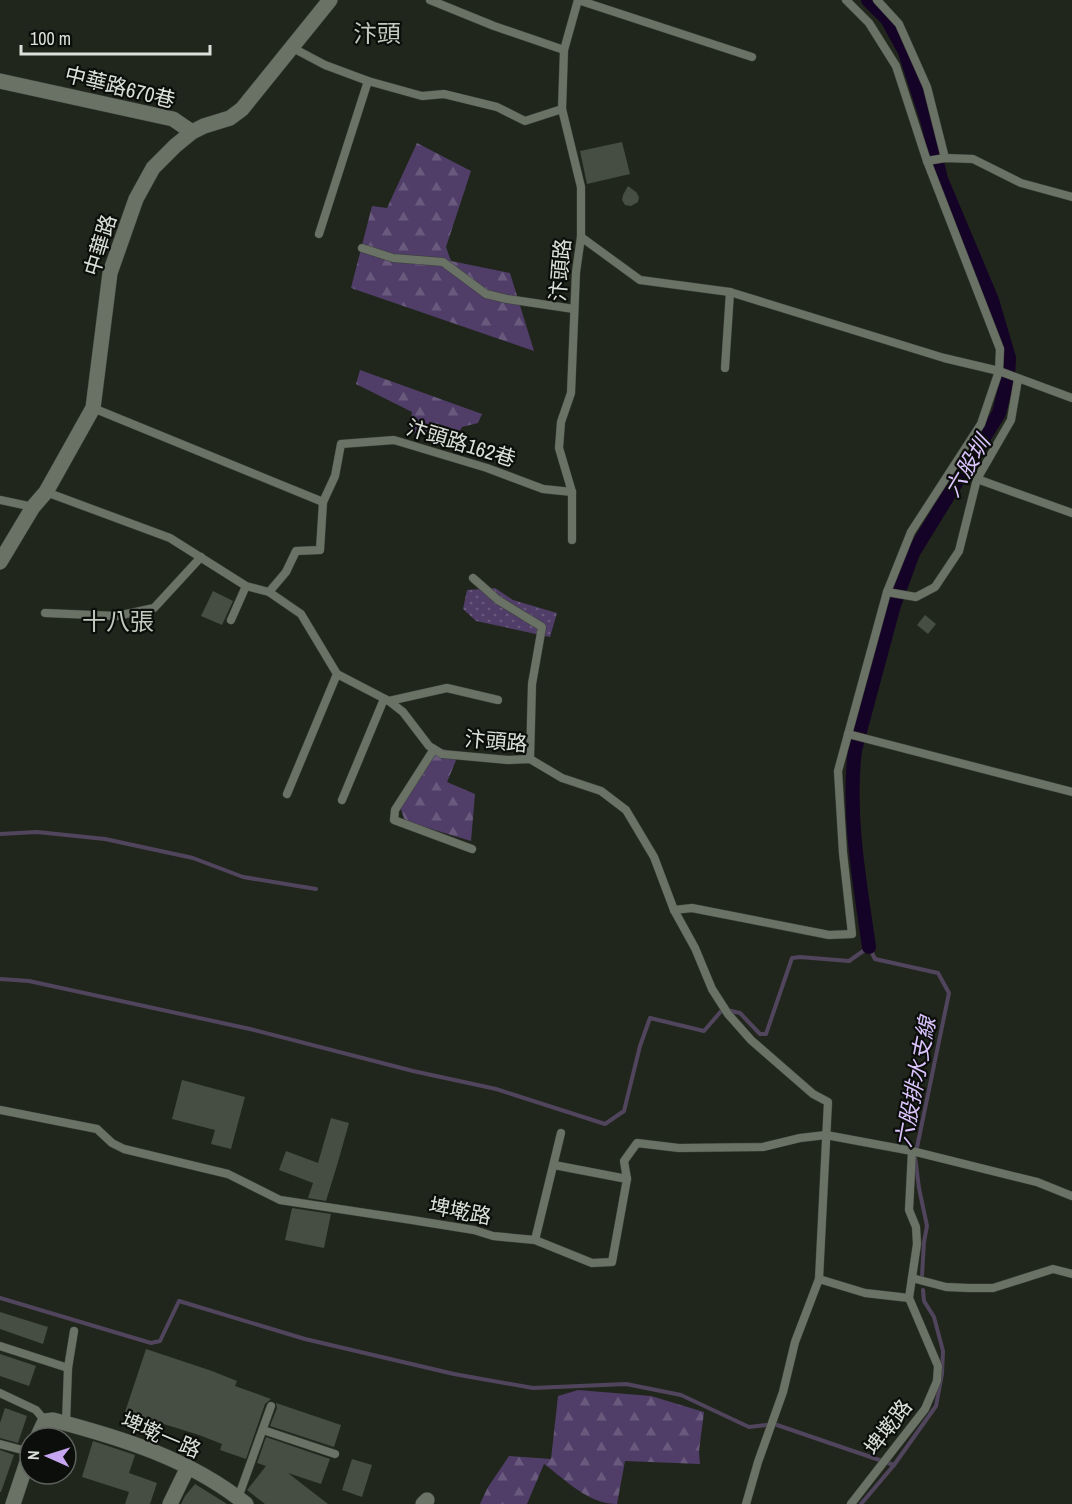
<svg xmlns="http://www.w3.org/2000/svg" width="1072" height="1504" font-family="'Archivo Narrow','Noto Sans TC',sans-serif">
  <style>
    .grass { fill: url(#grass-dots) }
    .forest { fill: url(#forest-firs) }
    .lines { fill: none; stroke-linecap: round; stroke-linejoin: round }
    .stream { stroke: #51455d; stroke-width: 4 }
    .canal { stroke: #150227; stroke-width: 14 }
    .building { fill: #464d42 }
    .service-casing { stroke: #3c4139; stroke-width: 9 }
    .minor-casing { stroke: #3c4139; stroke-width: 16 }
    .tertiary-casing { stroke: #3c4139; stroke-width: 16 }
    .service { stroke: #6a7266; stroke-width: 8 }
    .minor { stroke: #6a7266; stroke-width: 15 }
    .tertiary { stroke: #6a7266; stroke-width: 15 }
    .labels { text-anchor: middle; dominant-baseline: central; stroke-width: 4.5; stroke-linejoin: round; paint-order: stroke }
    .street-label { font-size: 21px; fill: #dce0da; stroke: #0b0e0a }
    .water-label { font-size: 22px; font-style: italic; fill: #dcc4ff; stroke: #0b0e0a }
    .quarter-label { font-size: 24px; fill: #c2cabd; stroke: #0b0e0a }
  </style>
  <defs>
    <pattern id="grass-dots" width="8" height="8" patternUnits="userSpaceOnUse" patternTransform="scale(1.5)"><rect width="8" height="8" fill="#503d68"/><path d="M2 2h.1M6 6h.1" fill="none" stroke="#69597d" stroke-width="1.8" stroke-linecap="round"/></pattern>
    <pattern id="forest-firs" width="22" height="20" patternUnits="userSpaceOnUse" patternTransform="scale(1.5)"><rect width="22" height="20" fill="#503d68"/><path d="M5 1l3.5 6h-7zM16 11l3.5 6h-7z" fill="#69597d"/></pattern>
  </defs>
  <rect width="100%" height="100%" fill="#20261c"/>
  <polygon class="grass" points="495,588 513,600 557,613 550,637 476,621 463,609 467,590"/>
  <g class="forest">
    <polygon points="417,143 471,171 446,247 451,261 510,273 534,351 351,288 372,206 387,208"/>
    <polygon points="360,370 482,414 478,423 462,427 452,444 409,431 412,412 356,384"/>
    <polygon points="431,746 459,753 447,782 475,794 471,841 405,821 399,804"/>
    <path d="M578,1390L651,1396L704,1412L699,1451L700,1464L625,1461L617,1504C588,1504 566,1480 544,1464L527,1504H480L488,1487L509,1456L551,1459L558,1396Z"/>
  </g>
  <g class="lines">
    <g class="stream">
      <polyline points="0,834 37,832 105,839 193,858 243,877 316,889"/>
      <polyline points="0,979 29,981 250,1029 413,1071 496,1089 605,1124 624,1111 640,1046 650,1018 704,1031 723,1009 740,1013 760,1034 766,1034 792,958 800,957 849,961 869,947 875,959 938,973 949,993 915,1157 919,1188 927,1226 924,1242 922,1276"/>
      <polyline points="0,1298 151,1343 160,1341 179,1301 305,1339 454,1374 533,1388 626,1384 681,1395 749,1427 774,1424 894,1465"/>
      <polyline points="861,1504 894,1465 936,1406 942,1374 943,1351 934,1317 924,1301 923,1290"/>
    </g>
    <path class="canal" d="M868,0L887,19L905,52L928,123L941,179L992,300L1009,358L1008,377L999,413L913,553L894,605L855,750C847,815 860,883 869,947"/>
  </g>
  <g class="building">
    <polygon points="622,142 630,174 587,184 580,151"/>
    <polygon points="628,186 636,192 639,197 638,202 631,206 625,205 622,200 623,195"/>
    <polygon points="213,591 233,601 222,625 201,616"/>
    <polygon points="925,615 936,624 928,634 917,625"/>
    <polygon points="182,1080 245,1097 231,1149 211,1144 215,1130 172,1119"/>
    <polygon points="331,1118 349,1123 338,1162 326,1201 308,1198 313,1183 279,1170 286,1151 318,1163"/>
    <polygon points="292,1208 331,1214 324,1248 285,1240"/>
    <polygon points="0,1312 48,1327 43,1344 0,1329"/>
    <polygon points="146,1349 212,1371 237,1381 235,1386 271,1399 265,1404 246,1459 220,1450 222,1444 199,1435 125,1412"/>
    <polygon points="0,1354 36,1366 29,1386 0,1376"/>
    <polygon points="276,1403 341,1425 334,1447 270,1426 277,1408"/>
    <polygon points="5,1408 27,1416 18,1443 0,1438 0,1423"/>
    <polygon points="266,1437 330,1459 321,1484 288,1473 328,1504 265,1504 247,1490 266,1466 257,1463"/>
    <polygon points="93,1441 135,1455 129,1473 157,1483 150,1504 125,1504 129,1492 82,1477"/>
    <polygon points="0,1450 14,1455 1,1492 0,1492"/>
    <polygon points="352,1459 372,1465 362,1497 342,1490"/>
    <polygon points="195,1484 227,1504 181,1504 185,1496"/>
  </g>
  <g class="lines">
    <g class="service-casing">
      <g id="service">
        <polyline points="430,0 494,26 564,50"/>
        <polyline points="578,0 752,57"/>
        <polyline points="877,0 899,24 927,87 945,158"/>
        <polyline points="291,47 325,65 368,81 422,96 444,94 497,107 525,121 562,109"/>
        <polyline points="927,161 945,158 973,159 1021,183 1072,197"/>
        <polyline points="319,234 368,81"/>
        <polyline points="581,237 640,280 730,292 944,358 999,371 1072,398"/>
        <polyline points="362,248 393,258 443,262 486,294 507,299 574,309"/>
        <polyline points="725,368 730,292"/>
        <polyline points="93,408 323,502"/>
        <polyline points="977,479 1072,513"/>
        <polyline points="46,492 170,538 246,586 269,592 301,614 337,674 389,701 403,712 429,746 442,754 508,760 530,759 562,778 601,791 626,810 654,857 674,910 695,948 712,989 728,1014 751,1040 813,1094 828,1102 819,1279"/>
        <polyline points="0,500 33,507"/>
        <polyline points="572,540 572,492 559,448 561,422 571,393 576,272 581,237 581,187 562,109 564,50 578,0"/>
        <polyline points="473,578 498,600 542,627 532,684 530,759"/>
        <polyline points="269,592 286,572 296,551 320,550 323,502 335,476 341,444 394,440 487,468 543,489 572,492"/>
        <polyline points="887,592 916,597 935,587 959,551 977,479 1011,420 1018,379"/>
        <polyline points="45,613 117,616 154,608 201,557"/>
        <polyline points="231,620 246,586"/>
        <polyline points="389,701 447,688 498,700"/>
        <polyline points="848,734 1072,792"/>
        <polyline points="434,749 395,810 394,820 472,849"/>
        <polyline points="287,794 337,674"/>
        <polyline points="342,800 384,699"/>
        <polyline points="674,910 692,908 829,935 852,934 843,853 838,771 887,592 911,532 981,424 999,371 1000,349 927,161 896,66 869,23 846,0"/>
        <polyline points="0,1110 97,1129 112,1143 124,1149 228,1174 280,1200 412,1220 474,1230 493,1236 535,1240 592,1263 612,1262 627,1179 624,1161 637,1143 679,1148 763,1147 800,1138 826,1135 912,1151 909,1210 916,1227 917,1244 909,1298 938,1366 937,1381 925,1409 851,1504"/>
        <polyline points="912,1151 1037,1182 1072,1196"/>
        <polyline points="554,1165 627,1179"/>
        <polyline points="535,1240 561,1133"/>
        <polyline points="912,1278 946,1287 969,1288 993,1288 1053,1269 1072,1274"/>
        <polyline points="0,1346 68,1368"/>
        <polyline points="0,1393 36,1410 45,1421"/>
        <polyline points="66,1423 68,1368 74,1331"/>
        <polyline points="263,1430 335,1454"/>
        <polyline points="0,1444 30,1452"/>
        <polyline points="238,1498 271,1406"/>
        <polyline points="746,1504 758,1462 783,1392 795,1342 819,1279 865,1293 909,1298"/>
      </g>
    </g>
    <g class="minor-casing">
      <g id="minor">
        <polyline points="0,81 173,119 192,132"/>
        <path d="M37,1438L45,1421L53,1420C122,1438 190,1459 246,1504"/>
        <polyline points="13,1504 30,1453"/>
        <polyline points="170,1504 188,1467"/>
        <polyline points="423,1504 427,1500"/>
      </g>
    </g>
    <g class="tertiary-casing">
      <polyline id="tertiary" points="0,562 33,507 46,492 93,408 110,273 136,199 153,168 175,146 192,132 204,126 230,118 242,109 330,0"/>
    </g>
    <use href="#service" class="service"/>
    <use href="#minor" class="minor"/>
    <use href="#tertiary" class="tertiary"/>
  </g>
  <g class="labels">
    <g class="street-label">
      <text transform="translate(120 87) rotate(14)">中華路670巷</text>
      <text transform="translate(100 245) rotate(-73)">中華路</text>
      <text transform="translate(560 270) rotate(-85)">汴頭路</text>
      <text transform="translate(461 443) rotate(17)">汴頭路162巷</text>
      <text transform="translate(496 741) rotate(5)">汴頭路</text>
      <text transform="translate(460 1211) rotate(11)">埤墘路</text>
      <text transform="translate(888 1427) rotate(-53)">埤墘路</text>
      <text transform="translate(161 1435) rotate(23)">埤墘一路</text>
    </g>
    <g class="water-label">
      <text transform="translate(967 466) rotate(-59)">六股圳</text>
      <text transform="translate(915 1082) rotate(-79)">六股排水支線</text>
    </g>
    <g class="quarter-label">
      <text x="377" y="33">汴頭</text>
      <text x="118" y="621">十八張</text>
    </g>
  </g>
  <g transform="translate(48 1456) rotate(273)"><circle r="28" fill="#0b0e0a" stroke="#5f625d" stroke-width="1.5"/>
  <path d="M0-4.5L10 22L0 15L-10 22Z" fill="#c6a6f0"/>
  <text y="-9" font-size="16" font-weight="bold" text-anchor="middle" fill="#dce0da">N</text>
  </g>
  <path d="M21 45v9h189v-9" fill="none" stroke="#dce0da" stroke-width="3"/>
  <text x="30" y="45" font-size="18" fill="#dce0da" stroke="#0b0e0a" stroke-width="4.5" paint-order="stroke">100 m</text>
</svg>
